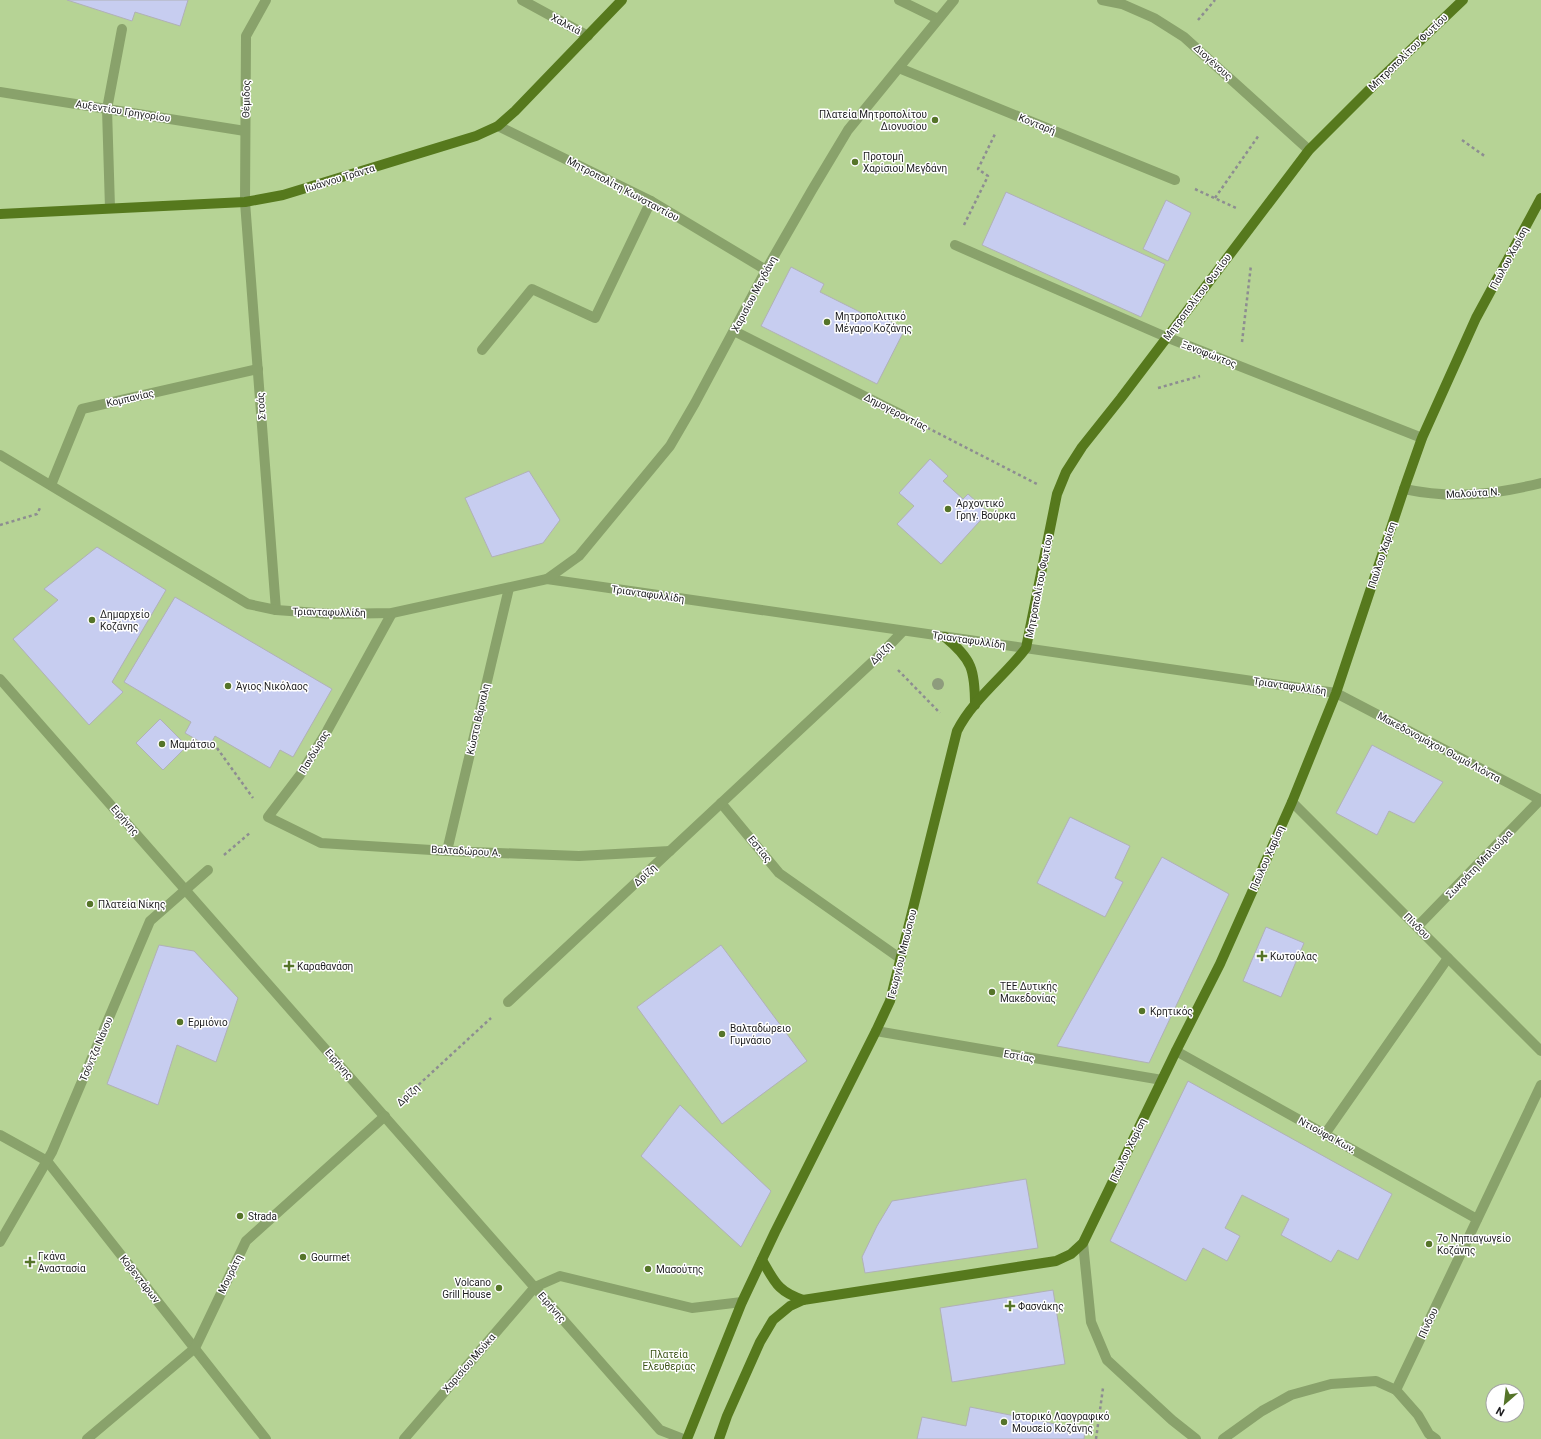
<svg xmlns="http://www.w3.org/2000/svg" width="1541" height="1439" font-family="Roboto,sans-serif">
  <style>
    .green { fill: #b6d395; fill-rule: evenodd }
    .building { fill: #c7cdf0; stroke: #b0b1b6 }
    .lines { fill: none; stroke-linecap: round; stroke-linejoin: round }
    .path { stroke: #8d8d91; stroke-width: 2.5; stroke-dasharray: 3 3; stroke-linecap: butt }
    .pedestrian { stroke: #89a26b; stroke-width: 10 }
    .minor { stroke: #89a26b; stroke-width: 10 }
    .tertiary { stroke: #89a26b; stroke-width: 10 }
    .secondary { stroke: #56791d; stroke-width: 10 }
    .tree { fill: #8e9c7d }
    .poi-dot { fill: #557429; stroke: #fff; stroke-width: 1.5 }
    .labels { text-anchor: middle; dominant-baseline: central; stroke-width: 3; stroke-linejoin: round; paint-order: stroke }
    .street-label { font-size: 10px; fill: #1c1c1e; stroke: #fff }
    .poi-label { font-size: 10px; fill: #1c1c1e; stroke: #fff; text-anchor: start }
    .park-label { font-size: 10px; fill: #3b5316; stroke: #fff }
  </style>
  <rect width="100%" height="100%" fill="#f4f5fb"/>
  <path class="green" d="M0,0H1541V1439H0ZM1493,1391H1517V1415H1493Z"/>
  <g class="building">
    <polygon points="67,0 188,0 180,26 135,12 132,21"/>
    <polygon points="1006,192 1165,264 1141,317 982,245"/>
    <polygon points="1166,200 1191,213 1168,261 1143,249"/>
    <polygon points="791,267 824,284 820,292 872,318 874,313 905,329 877,384 761,326"/>
    <polygon points="930,459 948,476 943,481 963,499 968,494 988,512 941,564 897,524 914,506 899,493"/>
    <polygon points="529,471 560,520 543,543 492,557 465,498"/>
    <polygon points="97,547 166,590 112,682 123,692 89,725 13,639 58,600 44,589"/>
    <polygon points="175,597 332,689 293,757 280,750 270,768 215,736 209,747 185,733 191,722 124,682"/>
    <polygon points="160,719 187,746 163,770 136,743"/>
    <polygon points="1372,745 1443,782 1414,823 1389,811 1377,835 1336,813"/>
    <polygon points="1070,817 1130,846 1115,878 1123,882 1105,917 1037,883"/>
    <polygon points="1162,857 1229,894 1149,1063 1057,1046"/>
    <polygon points="1266,927 1304,943 1281,997 1243,981"/>
    <polygon points="159,945 194,951 238,998 216,1062 177,1045 158,1105 107,1084"/>
    <polygon points="721,945 807,1061 722,1124 637,1007"/>
    <polygon points="1188,1081 1392,1194 1358,1260 1338,1250 1331,1262 1281,1235 1289,1219 1242,1195 1225,1228 1240,1236 1227,1261 1203,1248 1186,1281 1110,1241"/>
    <polygon points="680,1105 771,1191 741,1247 641,1156"/>
    <polygon points="1026,1179 1038,1248 865,1273 862,1257 877,1226 892,1201"/>
    <polygon points="1053,1290 1065,1364 952,1382 940,1308"/>
    <polygon points="970,1407 1085,1430 1084,1439 917,1439 922,1417 966,1426"/>
  </g>
  <g class="lines">
    <g class="path">
      <polyline points="1198,20 1215,0"/>
      <polyline points="1462,140 1486,157"/>
      <polyline points="1195,189 1236,208"/>
      <polyline points="1215,198 1259,135"/>
      <polyline points="964,225 988,176 978,169 996,132"/>
      <polyline points="1242,342 1251,265"/>
      <polyline points="1158,388 1200,376"/>
      <polyline points="922,425 1037,484"/>
      <polyline points="0,525 37,514 41,506"/>
      <polyline points="898,670 940,713"/>
      <polyline points="217,748 253,798"/>
      <polyline points="224,855 251,832"/>
      <polyline points="401,1101 491,1018"/>
      <polyline points="1096,1439 1103,1388"/>
    </g>
    <g class="pedestrian">
      <polyline points="899,68 1175,180"/>
      <polyline points="0,92 245,131"/>
      <polyline points="245,202 246,36 266,0"/>
      <polyline points="110,208 107,109 122,29"/>
      <polyline points="734,331 902,415"/>
      <polyline points="51,485 82,409 258,369"/>
      <polyline points="392,613 327,731 300,775 268,817 321,843 447,851 579,856 670,851"/>
      <polyline points="0,679 660,1430 683,1439"/>
      <polyline points="721,803 779,873 901,959"/>
      <polyline points="447,851 509,588"/>
      <polyline points="508,1002 882,653 903,631"/>
      <polyline points="1325,1134 1448,958"/>
      <polyline points="0,1135 47,1161 266,1439"/>
      <polyline points="0,1242 52,1152 150,921 208,870"/>
      <polyline points="87,1439 195,1348 246,1241 385,1116"/>
      <polyline points="404,1439 535,1287 560,1276 692,1308 742,1302"/>
    </g>
    <g class="minor">
      <polyline points="522,0 588,36"/>
      <polyline points="899,0 938,19"/>
      <polyline points="1102,0 1122,4 1154,18 1184,37 1309,150"/>
      <polyline points="498,126 651,201 766,270"/>
      <polyline points="245,202 276,610"/>
      <polyline points="955,245 1166,337 1422,438"/>
      <polyline points="482,350 532,289 595,318 651,201"/>
      <path d="M1404,489C1452,499 1493,495 1541,483"/>
      <polyline points="1336,693 1541,800"/>
      <polyline points="1292,802 1541,1051"/>
      <polyline points="1417,927 1540,800"/>
      <polyline points="876,1031 1162,1080"/>
      <polyline points="1176,1051 1477,1219"/>
      <polyline points="1083,1243 1091,1322 1107,1360 1172,1420 1196,1439"/>
      <polyline points="1396,1390 1541,1085"/>
      <polyline points="1223,1439 1262,1411 1291,1395 1331,1384 1376,1381 1396,1390 1418,1415 1429,1434 1436,1439"/>
    </g>
    <g class="tertiary">
      <polyline points="0,455 248,604 276,610 332,614 392,613 547,579 1336,693"/>
      <polyline points="547,579 579,556 670,446 695,403 766,270 812,190 848,130 954,0"/>
    </g>
    <g class="secondary">
      <polyline points="0,214 245,202 283,195 476,136 498,126 515,111 622,0"/>
      <path d="M945,637C972,659 975,670 975,705"/>
      <path d="M762,1260C775,1282 777,1291 803,1300"/>
      <path d="M687,1439L742,1302L775,1232L876,1031L890,1001L957,731C973,699 1005,676 1026,648L1057,494L1066,472L1082,447L1121,398L1309,150L1378,81L1463,0"/>
      <polyline points="719,1439 727,1416 760,1342 773,1320 790,1306 803,1300 1056,1261 1071,1254 1083,1243 1176,1051 1220,964 1292,802 1336,693 1404,489 1422,438 1476,318 1541,198"/>
    </g>
  </g>
  <circle class="tree" cx="938" cy="684" r="6"/>
  <g class="poi-dot">
    <circle cx="935" cy="120" r="4"/>
    <circle cx="855" cy="162" r="4"/>
    <circle cx="827" cy="322" r="4"/>
    <circle cx="948" cy="509" r="4"/>
    <circle cx="92" cy="620" r="4"/>
    <circle cx="228" cy="686" r="4"/>
    <circle cx="162" cy="744" r="4"/>
    <circle cx="90" cy="904" r="4"/>
    <path d="M1260 950h4v4h4v4h-4v4h-4v-4h-4v-4h4z"/>
    <path d="M287 960h4v4h4v4h-4v4h-4v-4h-4v-4h4z"/>
    <circle cx="992" cy="992" r="4"/>
    <circle cx="1142" cy="1011" r="4"/>
    <circle cx="180" cy="1022" r="4"/>
    <circle cx="722" cy="1034" r="4"/>
    <circle cx="240" cy="1216" r="4"/>
    <circle cx="1429" cy="1244" r="4"/>
    <circle cx="303" cy="1257" r="4"/>
    <path d="M28 1256h4v4h4v4h-4v4h-4v-4h-4v-4h4z"/>
    <circle cx="648" cy="1269" r="4"/>
    <circle cx="499" cy="1288" r="4"/>
    <path d="M1008 1300h4v4h4v4h-4v4h-4v-4h-4v-4h4z"/>
    <circle cx="1004" cy="1422" r="4"/>
  </g>
  <g class="labels">
    <g class="street-label">
      <text transform="translate(566 24) rotate(28)">Χαλκιά</text>
      <text transform="translate(1408 52) rotate(-44)">Μητροπολίτου Φωτίου</text>
      <text transform="translate(1213 62) rotate(42)">Διογένους</text>
      <text transform="translate(246 99) rotate(-89)">Θέμιδος</text>
      <text transform="translate(123 111) rotate(9)">Αυξεντίου Γρηγορίου</text>
      <text transform="translate(1037 124) rotate(22)">Κονταρή</text>
      <text transform="translate(340 178) rotate(-17)">Ιωάννου Τράντα</text>
      <text transform="translate(623 189) rotate(28)">Μητροπολίτη Κωνσταντίου</text>
      <text transform="translate(1509 258) rotate(-62)">Παύλου Χαρίση</text>
      <text transform="translate(754 294) rotate(-62)">Χαρισίου Μεγδάνη</text>
      <text transform="translate(1197 297) rotate(-53)">Μητροπολίτου Φωτίου</text>
      <text transform="translate(1209 354) rotate(21)">Ξενοφώντος</text>
      <text transform="translate(130 398) rotate(-13)">Κομπανίας</text>
      <text transform="translate(261 406) rotate(-94)">Στοάς</text>
      <text transform="translate(896 412) rotate(27)">Δημογεροντίας</text>
      <text transform="translate(1473 493) rotate(-3)">Μαλούτα Ν.</text>
      <text transform="translate(1382 555) rotate(-72)">Παύλου Χαρίση</text>
      <text transform="translate(1039 586) rotate(-79)">Μητροπολίτου Φωτίου</text>
      <text transform="translate(648 594) rotate(8)">Τριανταφυλλίδη</text>
      <text transform="translate(329 612) rotate(1)">Τριανταφυλλίδη</text>
      <text transform="translate(969 640) rotate(8)">Τριανταφυλλίδη</text>
      <text transform="translate(881 653) rotate(-46)">Δρίζη</text>
      <text transform="translate(1290 686) rotate(8)">Τριανταφυλλίδη</text>
      <text transform="translate(478 719) rotate(-77)">Κώστα Βάρναλη</text>
      <text transform="translate(1439 747) rotate(28)">Μακεδονομάχου Θωμά Λιόντα</text>
      <text transform="translate(314 752) rotate(-59)">Πανδώρας</text>
      <text transform="translate(125 820) rotate(49)">Ειρήνης</text>
      <text transform="translate(760 849) rotate(51)">Εστίας</text>
      <text transform="translate(466 851) rotate(3)">Βαλταδώρου Α.</text>
      <text transform="translate(1267 858) rotate(-66)">Παύλου Χαρίση</text>
      <text transform="translate(1479 864) rotate(-46)">Σωκράτη Μπλιούρα</text>
      <text transform="translate(645 875) rotate(-43)">Δρίζη</text>
      <text transform="translate(1417 926) rotate(45)">Πίνδου</text>
      <text transform="translate(902 954) rotate(-76)">Γεωργίου Μπούσιου</text>
      <text transform="translate(96 1049) rotate(-67)">Τσόντζα Νάνου</text>
      <text transform="translate(1019 1056) rotate(10)">Εστίας</text>
      <text transform="translate(339 1064) rotate(49)">Ειρήνης</text>
      <text transform="translate(408 1095) rotate(-43)">Δρίζη</text>
      <text transform="translate(1327 1135) rotate(29)">Ντιούφα Κων.</text>
      <text transform="translate(1128 1150) rotate(-64)">Παύλου Χαρίση</text>
      <text transform="translate(230 1274) rotate(-64)">Μουράτη</text>
      <text transform="translate(140 1279) rotate(52)">Κοβεντάρων</text>
      <text transform="translate(552 1307) rotate(49)">Ειρήνης</text>
      <text transform="translate(1428 1323) rotate(-65)">Πίνδου</text>
      <text transform="translate(469 1363) rotate(-49)">Χαρισίου Μούκα</text>
    </g>
    <g class="poi-label">
      <text x="927" y="114" text-anchor="end">Πλατεία Μητροπολίτου<tspan x="927" dy="12">Διονυσίου</tspan></text>
      <text x="863" y="156">Προτομή<tspan x="863" dy="12">Χαρίσιου Μεγδάνη</tspan></text>
      <text x="835" y="316">Μητροπολιτικό<tspan x="835" dy="12">Μέγαρο Κοζάνης</tspan></text>
      <text x="956" y="503">Αρχοντικό<tspan x="956" dy="12">Γρηγ. Βούρκα</tspan></text>
      <text x="100" y="614">Δημαρχείο<tspan x="100" dy="12">Κοζάνης</tspan></text>
      <text x="236" y="686">Άγιος Νικόλαος</text>
      <text x="170" y="744">Μαμάτσιο</text>
      <text x="98" y="904">Πλατεία Νίκης</text>
      <text x="1270" y="956">Κωτούλας</text>
      <text x="297" y="966">Καραθανάση</text>
      <text x="1000" y="986">ΤΕΕ Δυτικής<tspan x="1000" dy="12">Μακεδονίας</tspan></text>
      <text x="1150" y="1011">Κρητικός</text>
      <text x="188" y="1022">Ερμιόνιο</text>
      <text x="730" y="1028">Βαλταδώρειο<tspan x="730" dy="12">Γυμνάσιο</tspan></text>
      <text x="248" y="1216">Strada</text>
      <text x="1437" y="1238">7ο Νηπιαγωγείο<tspan x="1437" dy="12">Κοζάνης</tspan></text>
      <text x="38" y="1256">Γκάνα<tspan x="38" dy="12">Αναστασία</tspan></text>
      <text x="311" y="1257">Gourmet</text>
      <text x="656" y="1269">Μασούτης</text>
      <text x="491" y="1282" text-anchor="end">Volcano<tspan x="491" dy="12">Grill House</tspan></text>
      <text x="1018" y="1306">Φασνάκης</text>
      <text x="1012" y="1416">Ιστορικό Λαογραφικό<tspan x="1012" dy="12">Μουσείο Κοζάνης</tspan></text>
    </g>
    <g class="park-label">
      <text x="669" y="1354">Πλατεία<tspan x="669" dy="12">Ελευθερίας</tspan></text>
    </g>
  </g>
  <g transform="translate(1505 1403) rotate(208)"><circle r="19" fill="#ffffff" stroke="#a4a4a5"/>
  <path d="M0-3L7 15L0 10L-7 15Z" fill="#557429"/>
  <text y="-6" font-size="11" font-weight="bold" text-anchor="middle" fill="#1c1c1e">N</text>
  </g>
</svg>
